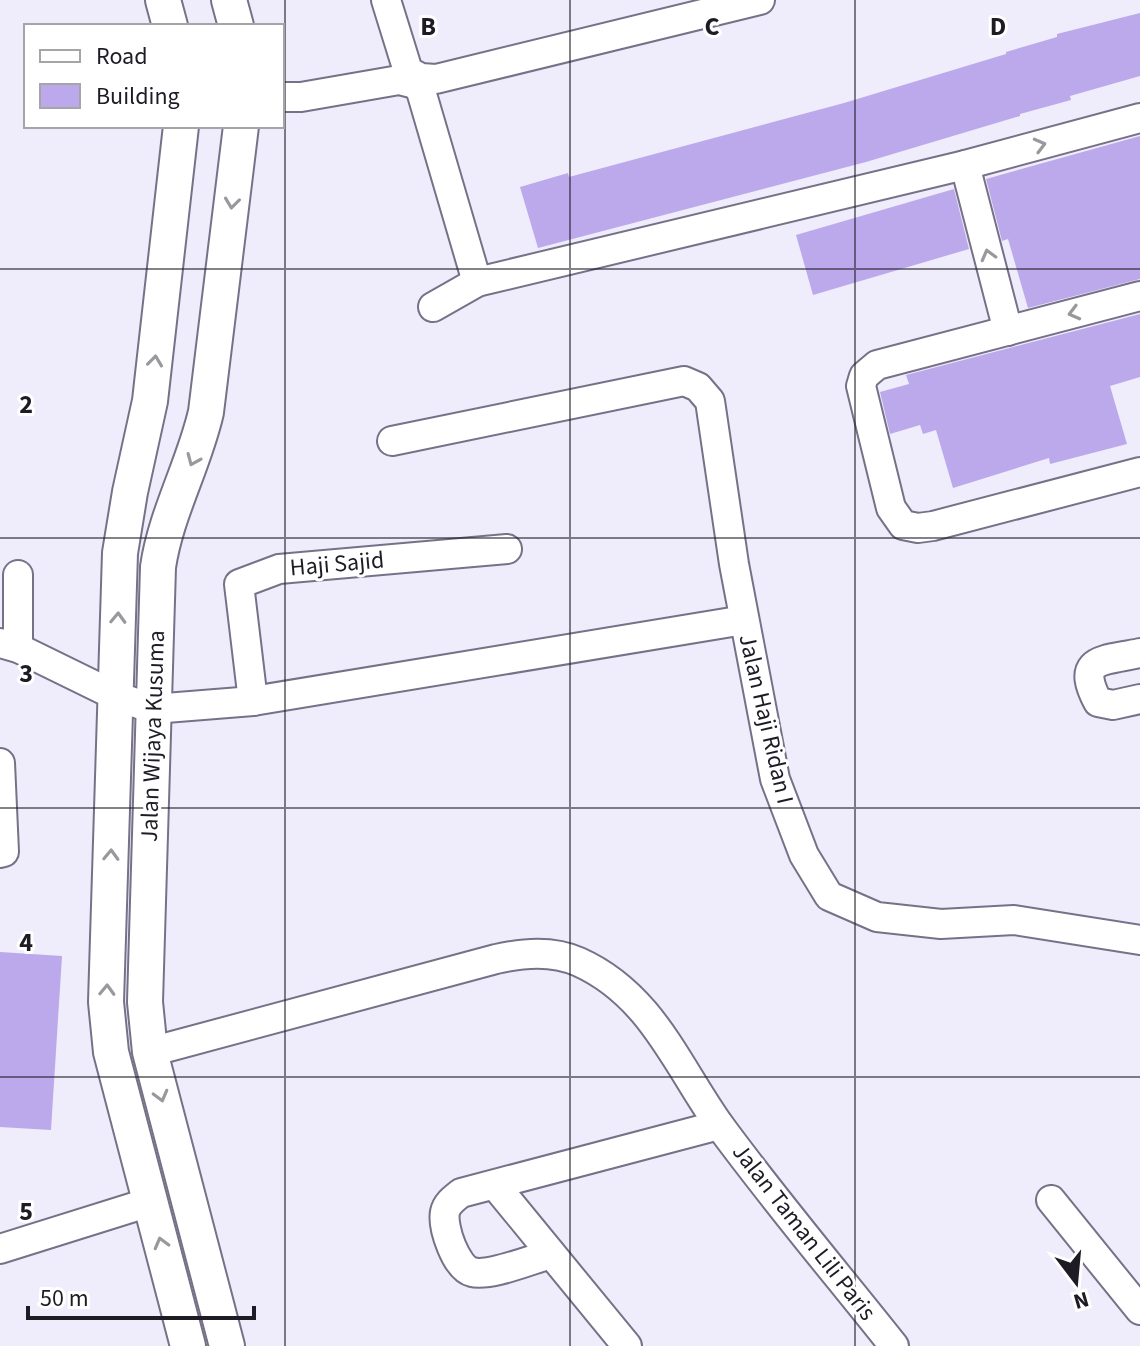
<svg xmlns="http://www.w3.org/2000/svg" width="1140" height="1346" font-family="'Source Sans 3',sans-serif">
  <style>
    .building { fill: #bca9eb }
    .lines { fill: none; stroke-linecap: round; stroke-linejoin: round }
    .minor-casing { stroke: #777188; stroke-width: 32 }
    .tertiary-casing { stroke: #777188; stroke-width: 38 }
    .minor { stroke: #fff; stroke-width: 28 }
    .tertiary { stroke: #fff; stroke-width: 34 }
    .oneway { stroke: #9a989c }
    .grid { fill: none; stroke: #1e1b24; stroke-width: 2; stroke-opacity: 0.55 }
    .labels { text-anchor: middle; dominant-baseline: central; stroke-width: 6; stroke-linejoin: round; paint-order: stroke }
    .street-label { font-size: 24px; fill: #1e1b24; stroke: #fff }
    .grid-label { font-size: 26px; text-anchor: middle; font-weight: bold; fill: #1e1b24; stroke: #fff; stroke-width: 6; stroke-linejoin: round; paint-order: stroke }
  </style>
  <rect width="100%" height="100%" fill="#efecfb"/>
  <g class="building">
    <polygon points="1140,13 1140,76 1070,96 1071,100 1020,114 1020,116 866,162 538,248 520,187 568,173 569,177 844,103 1006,54 1006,52 1057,37 1057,34"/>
    <polygon points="1140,136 1140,279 1028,308 1008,239 1002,241 986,179"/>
    <polygon points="954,189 969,249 813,295 796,235"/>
    <polygon points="1140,314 1140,377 1110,386 1127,444 1050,464 1049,458 953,488 936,430 923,434 920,425 890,434 880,392 909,384 906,375"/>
    <polygon points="0,952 62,956 51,1130 0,1127"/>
  </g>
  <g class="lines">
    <g class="minor-casing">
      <g id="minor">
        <polyline points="386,0 408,71 421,78 436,79 760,0"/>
        <polyline points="282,97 301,97 399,80 415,84 421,91 477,282"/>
        <polyline points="965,165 1008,331"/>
        <polyline points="1140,296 877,365 864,376 861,386 891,508 903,525 918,528 933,526 1140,472"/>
        <polyline points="433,307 477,282 965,165 1140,118"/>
        <polyline points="392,441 684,381 698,387 710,401 734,564 775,779 804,855 829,896 877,917 941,924 1014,920 1140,940"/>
        <polyline points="0,643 18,648 116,696 153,709 253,701 744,620"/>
        <polyline points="18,648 18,575"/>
        <path d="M1140,653C1104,661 1074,657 1098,702L1113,705L1140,699"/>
        <polyline points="253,701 239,584 279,569 507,549"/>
        <polyline points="0,763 4,852 0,853"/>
        <path d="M150,1052L496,959C523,953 552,950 579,962C652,995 677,1066 720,1126C775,1201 836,1273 894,1346"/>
        <polyline points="495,1185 627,1346"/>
        <polyline points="1051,1200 1140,1310"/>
        <polyline points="0,1249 150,1202"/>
        <path d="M551,1254C532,1259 490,1277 472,1272C456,1268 442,1227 445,1212C447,1203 455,1198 461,1193L719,1125"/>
      </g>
    </g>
    <g class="tertiary-casing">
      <g id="tertiary">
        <polyline points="163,0 170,26"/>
        <polyline points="229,0 236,26"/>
        <polyline points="181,126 150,401 130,492 120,553 106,1002 111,1052 188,1346"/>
        <path d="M227,1346L150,1052L145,1002L158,567C166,513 194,465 206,412L241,126"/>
      </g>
    </g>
    <use href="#minor" class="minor"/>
    <use href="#tertiary" class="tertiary"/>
  </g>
  <defs><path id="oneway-chevron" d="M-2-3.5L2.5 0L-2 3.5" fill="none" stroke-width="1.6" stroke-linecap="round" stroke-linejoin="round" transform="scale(2)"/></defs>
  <g class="oneway">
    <use href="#oneway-chevron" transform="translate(1040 145) rotate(-15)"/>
    <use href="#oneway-chevron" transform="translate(232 203) rotate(97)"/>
    <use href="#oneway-chevron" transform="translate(988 255) rotate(-105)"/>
    <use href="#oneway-chevron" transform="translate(1074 313) rotate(165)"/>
    <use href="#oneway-chevron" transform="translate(155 361) rotate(-83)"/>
    <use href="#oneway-chevron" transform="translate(193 460) rotate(113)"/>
    <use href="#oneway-chevron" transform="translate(118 618) rotate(-88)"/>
    <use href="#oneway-chevron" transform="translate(111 855) rotate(-88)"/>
    <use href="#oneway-chevron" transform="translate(107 990) rotate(-88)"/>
    <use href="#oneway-chevron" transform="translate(161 1096) rotate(75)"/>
    <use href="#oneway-chevron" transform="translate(161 1243) rotate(-105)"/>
  </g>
  <path class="grid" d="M285,0V1346M570,0V1346M855,0V1346M0,269H1140M0,538H1140M0,808H1140M0,1077H1140"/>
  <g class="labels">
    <g class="street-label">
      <text transform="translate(337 564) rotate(-5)">Haji Sajid</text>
      <text transform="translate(766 719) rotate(77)">Jalan Haji Ridan I</text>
      <text transform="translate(153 736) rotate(-88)">Jalan Wijaya Kusuma</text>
      <text transform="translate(804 1232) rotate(52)">Jalan Taman Lili Paris</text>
    </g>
  </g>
  <g class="grid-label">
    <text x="428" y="35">B</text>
    <text x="712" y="35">C</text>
    <text x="998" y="35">D</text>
    <text x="26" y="413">2</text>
    <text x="26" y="682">3</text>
    <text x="26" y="951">4</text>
    <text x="26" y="1220">5</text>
  </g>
  <rect x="24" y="24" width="260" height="104" fill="#ffffff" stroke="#a5a4a7" stroke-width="2"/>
  <rect x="40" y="50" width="40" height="12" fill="#ffffff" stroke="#a5a4a7" stroke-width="2"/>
  <text x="96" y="64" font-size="24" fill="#1e1b24">Road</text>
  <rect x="40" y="84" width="40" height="24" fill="#bca9eb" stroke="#a5a4a7" stroke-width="2"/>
  <text x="96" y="104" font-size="24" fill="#1e1b24">Building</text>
  <g transform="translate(1076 1282) rotate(164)" stroke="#ffffff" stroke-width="6" paint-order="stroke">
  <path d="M0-6L14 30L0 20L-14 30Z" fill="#1e1b24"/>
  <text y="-12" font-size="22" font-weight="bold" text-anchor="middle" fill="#1e1b24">N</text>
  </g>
  <path d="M28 1306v12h226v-12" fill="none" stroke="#1e1b24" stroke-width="4"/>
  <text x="40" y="1306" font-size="24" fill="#1e1b24" stroke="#ffffff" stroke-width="6" paint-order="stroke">50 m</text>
</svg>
